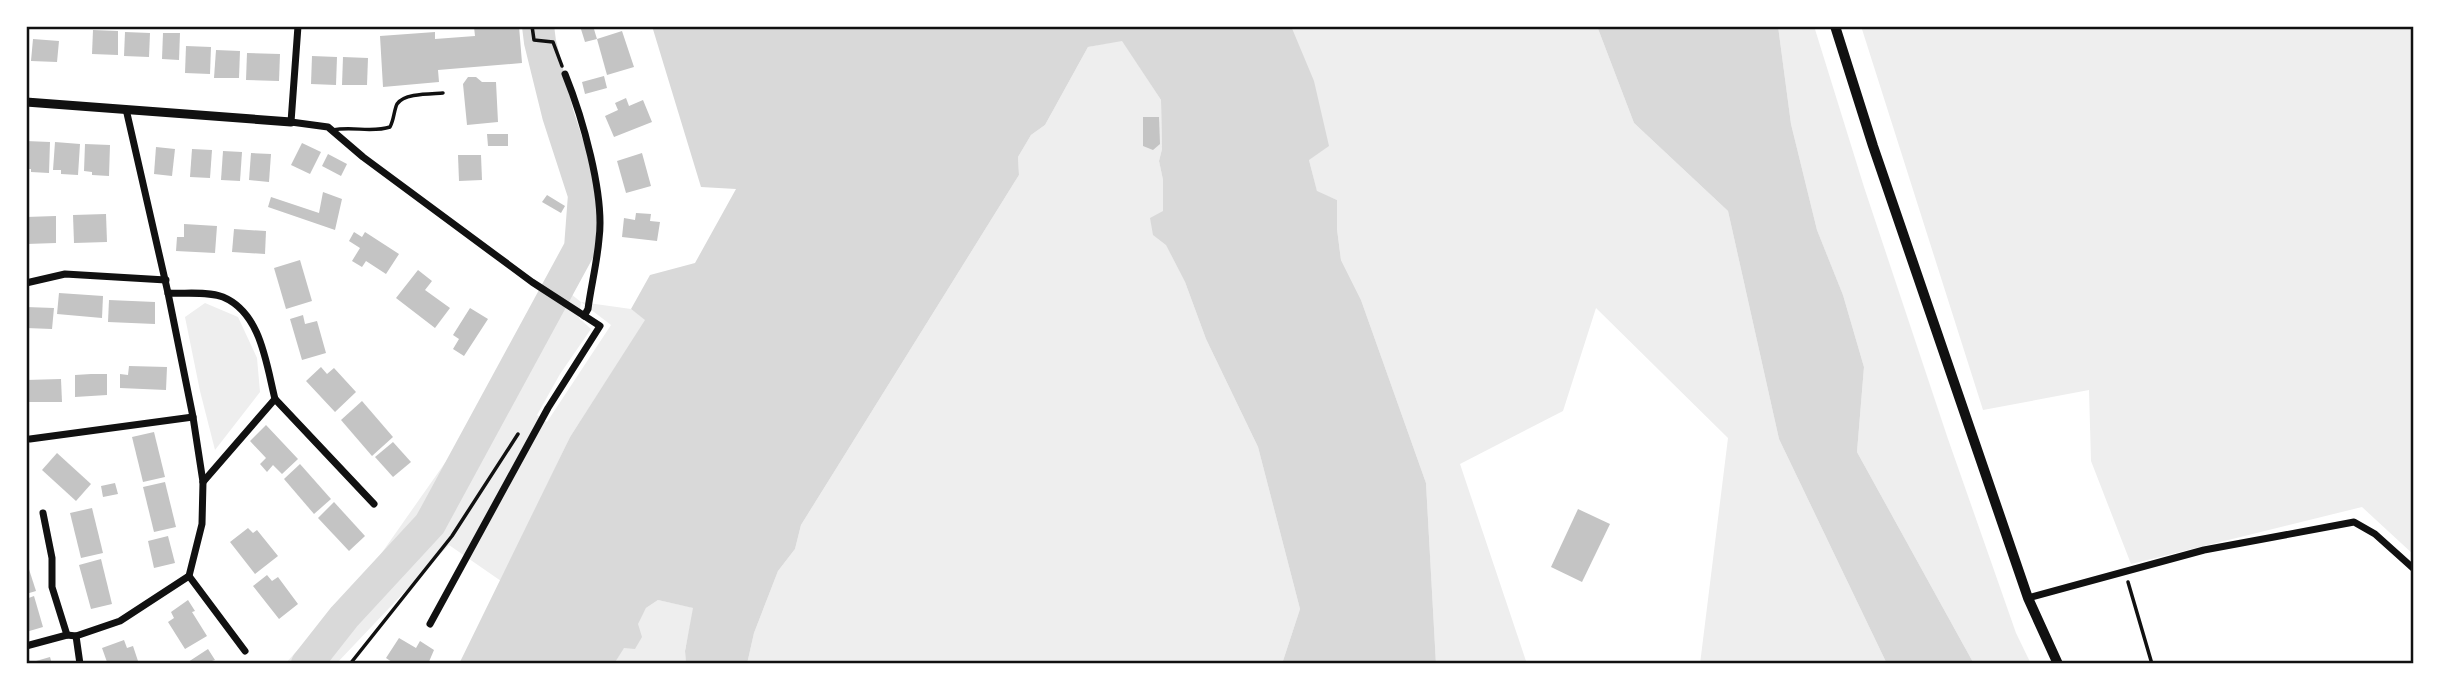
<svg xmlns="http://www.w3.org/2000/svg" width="2440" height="690" font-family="Montserrat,sans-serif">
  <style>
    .green { fill: #eee; fill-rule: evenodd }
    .water { fill: #d9d9d9 }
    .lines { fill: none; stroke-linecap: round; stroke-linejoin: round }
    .river { stroke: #d9d9d9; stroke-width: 32 }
    .building { fill: #c4c4c4 }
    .path { stroke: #111; stroke-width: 3.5 }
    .service { stroke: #111; stroke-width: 3.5 }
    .minor { stroke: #111; stroke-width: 7 }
    .tertiary { stroke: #111; stroke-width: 9 }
    .secondary { stroke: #111; stroke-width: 10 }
    .neatline { fill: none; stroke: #111; stroke-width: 2.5 }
  </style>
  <rect width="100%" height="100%" fill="#fff"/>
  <g class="green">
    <polygon points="1291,26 1597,26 1634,123 1728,211 1779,439 1887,664 1700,664 1728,438 1596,308 1563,411 1460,464 1527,664 1436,664 1426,483 1361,300 1341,260 1337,229 1337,200 1317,192 1309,160"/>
    <polygon points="1778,26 1814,26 1864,187 1948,439 2016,633 2031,664 1974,664 1857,452 1864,367 1843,295 1817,230 1791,124"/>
    <polygon points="1861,26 2414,26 2414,555 2362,507 2131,564 2091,461 2089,390 1983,410"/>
    <polygon points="1122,40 1161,100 1162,149 1159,161 1163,180 1166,244 1185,282 1206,339 1258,447 1300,609 1282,664 747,664 754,633 778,571 795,549 801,525 1019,175 1018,157 1031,135 1045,125 1088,47"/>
    <path d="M552,279L581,302L631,309L646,320L570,437L501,581L449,545L336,664H285L369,571L492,396ZM581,302L611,325L547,422L537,415L560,374L591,329L579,318Z"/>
    <polygon points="205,303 238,317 257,358 260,392 215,450 200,391 185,317"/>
    <polygon points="658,600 694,608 685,650 686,664 614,664 646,608"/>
  </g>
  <g class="water">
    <polygon points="652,26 1291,26 1314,81 1329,146 1309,160 1317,191 1337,200 1337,229 1341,260 1361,300 1426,483 1436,664 1282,664 1300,609 1258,447 1206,339 1185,282 1166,245 1153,235 1150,218 1163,211 1163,180 1159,161 1162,149 1161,100 1122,41 1088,47 1045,125 1031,135 1018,157 1019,175 801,525 795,549 778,571 754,633 747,664 686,664 685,651 693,608 658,600 646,608 638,624 642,637 635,649 624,648 614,664 459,664 570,437 645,320 631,309 650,275 695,263 736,189 701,187"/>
    <polygon points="1597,26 1778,26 1791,124 1817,230 1843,295 1864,367 1857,452 1974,664 1887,664 1779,439 1728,211 1634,123"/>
  </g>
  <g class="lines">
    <polyline class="river" points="307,664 344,617 430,524 580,248 584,195 558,115 540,42 538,26"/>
  </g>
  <g class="building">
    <polygon points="519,26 522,63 438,70 439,82 383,87 380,36 435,32 435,39 475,36 474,27"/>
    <polygon points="580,26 593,26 597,39 585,42"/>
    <polygon points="93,30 118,31 118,55 92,54"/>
    <polygon points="622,31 634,67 607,75 597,39"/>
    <polygon points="125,32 150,33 149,57 124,56"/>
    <polygon points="163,33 180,33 179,60 162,59"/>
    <polygon points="33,39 59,41 57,62 31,61"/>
    <polygon points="186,46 211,47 210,74 185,73"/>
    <polygon points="216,50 240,51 239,78 214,78"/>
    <polygon points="247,53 280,54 279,81 246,80"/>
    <polygon points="312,56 337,57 336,85 311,84"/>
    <polygon points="343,57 368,58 367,85 342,85"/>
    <polygon points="604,76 607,88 585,94 582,82"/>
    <polygon points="468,77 476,77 482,82 496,82 498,122 467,125 463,84"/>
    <polygon points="626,98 629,106 643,100 652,122 614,137 605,116 618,110 615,103"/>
    <polygon points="1143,117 1159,117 1160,144 1153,150 1143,146"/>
    <polygon points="487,134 508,134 508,146 488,146"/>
    <polygon points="26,141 50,142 49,173 31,172 31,169 26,169"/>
    <polygon points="55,142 80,144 78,175 61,174 61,170 53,170"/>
    <polygon points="302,143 321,152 310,174 291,165"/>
    <polygon points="85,144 110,145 109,176 92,175 92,172 84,171"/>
    <polygon points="156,147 175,149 172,176 154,174"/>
    <polygon points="192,149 212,150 210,178 190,177"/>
    <polygon points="223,151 242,152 240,181 221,180"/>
    <polygon points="251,153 271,154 269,182 249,180"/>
    <polygon points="642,153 651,186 626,193 617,161"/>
    <polygon points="328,154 347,164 341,176 322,166"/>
    <polygon points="458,155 481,155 482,180 459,181"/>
    <polygon points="323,192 342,199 335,230 268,207 271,197 319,213"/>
    <polygon points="547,195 565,206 561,213 542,202"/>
    <polygon points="636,213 651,214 650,221 660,222 657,241 622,237 624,218 635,220"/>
    <polygon points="106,214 107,242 74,243 73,215"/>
    <polygon points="56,216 56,243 26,244 26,217"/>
    <polygon points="184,224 217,226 215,253 176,251 177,237 184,237"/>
    <polygon points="234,229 266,231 265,254 232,252"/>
    <polygon points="354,232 362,237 365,232 399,254 386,274 366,261 362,267 352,261 360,248 349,241"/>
    <polygon points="300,260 312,301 286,309 274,268"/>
    <polygon points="418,270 432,281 425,290 450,308 435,328 396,298"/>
    <polygon points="59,293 103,296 102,318 57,314"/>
    <polygon points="109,300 155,302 155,324 108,322"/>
    <polygon points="26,307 54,308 52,329 26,328"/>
    <polygon points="470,308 488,319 464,356 453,349 459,339 453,335"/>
    <polygon points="303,315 305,324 317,321 326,353 302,360 290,319"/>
    <polygon points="129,366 167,367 166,390 120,388 120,374 128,375"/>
    <polygon points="321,367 327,374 334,368 356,392 335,412 306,381"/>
    <polygon points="91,374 107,374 107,395 75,397 75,375"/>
    <polygon points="61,379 62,402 26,402 26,380"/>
    <polygon points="362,401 393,437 372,456 341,420"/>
    <polygon points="266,425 298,459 282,474 273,465 267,472 260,464 266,458 250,441"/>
    <polygon points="154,432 165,477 143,482 132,437"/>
    <polygon points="393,442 411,462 393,477 375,457"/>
    <polygon points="57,453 91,484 76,501 42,470"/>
    <polygon points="300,464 331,499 314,514 284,479"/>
    <polygon points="165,482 176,527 154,532 143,487"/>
    <polygon points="115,483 118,494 103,497 101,486"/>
    <polygon points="334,502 365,536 349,551 318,518"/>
    <polygon points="92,508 103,553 81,558 70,513"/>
    <polygon points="1578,509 1610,524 1582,582 1551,567"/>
    <polygon points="248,528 253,533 257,530 278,556 255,574 230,542"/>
    <polygon points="168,536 175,563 154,568 148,541"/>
    <polygon points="101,559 112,604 91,609 79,565"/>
    <polygon points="26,560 36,591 26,594"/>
    <polygon points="267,575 272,581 278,577 298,604 279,619 253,586"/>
    <polygon points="34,596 43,627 26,632 26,599"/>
    <polygon points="188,600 195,611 192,612 207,636 185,649 168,622 174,618 171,612"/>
    <polygon points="399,638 416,648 420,641 434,650 428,664 395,664 386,658"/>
    <polygon points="124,640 127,648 133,646 139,664 107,662 102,648"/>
    <polygon points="208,649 215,660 212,661 213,664 185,664"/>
    <polygon points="50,657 52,664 29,664 29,663"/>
  </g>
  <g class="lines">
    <g class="path">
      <polyline points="532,26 534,40 553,42 562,66"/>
      <polyline points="2128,582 2152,664"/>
      <polyline points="350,664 452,536 518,434"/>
    </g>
    <path class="service" d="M333,130C352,126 372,133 390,127C394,120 394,110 397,104C404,93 431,94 443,93"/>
    <g class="minor">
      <polyline points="298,26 291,122 328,127 363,157 532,282 600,326 548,408 430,624"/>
      <path d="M565,74C582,116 605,195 599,239C597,263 591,286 588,309L584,316"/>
      <polyline points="26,283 65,274 166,280"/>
      <path d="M168,293C185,294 208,291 223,297C261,313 266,363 275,399L203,482"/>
      <polyline points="275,399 374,504"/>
      <polyline points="30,439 193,417"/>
      <polyline points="43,513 52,558 52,587 67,635"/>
      <polyline points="189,576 245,651"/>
      <polyline points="2028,598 2204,550 2354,522 2375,534 2414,569"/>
      <polyline points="76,636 80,664"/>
      <polyline points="26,646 67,635 76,636 120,621 189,576 202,524 203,482 193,417 168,293 126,109"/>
    </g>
    <polyline class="tertiary" points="26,102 291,122"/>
    <polyline class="secondary" points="1835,26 1873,146 2028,598 2058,664"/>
  </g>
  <rect width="2440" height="690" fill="none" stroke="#ffffff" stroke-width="56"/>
  <rect x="28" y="28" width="2384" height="634" class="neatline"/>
</svg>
